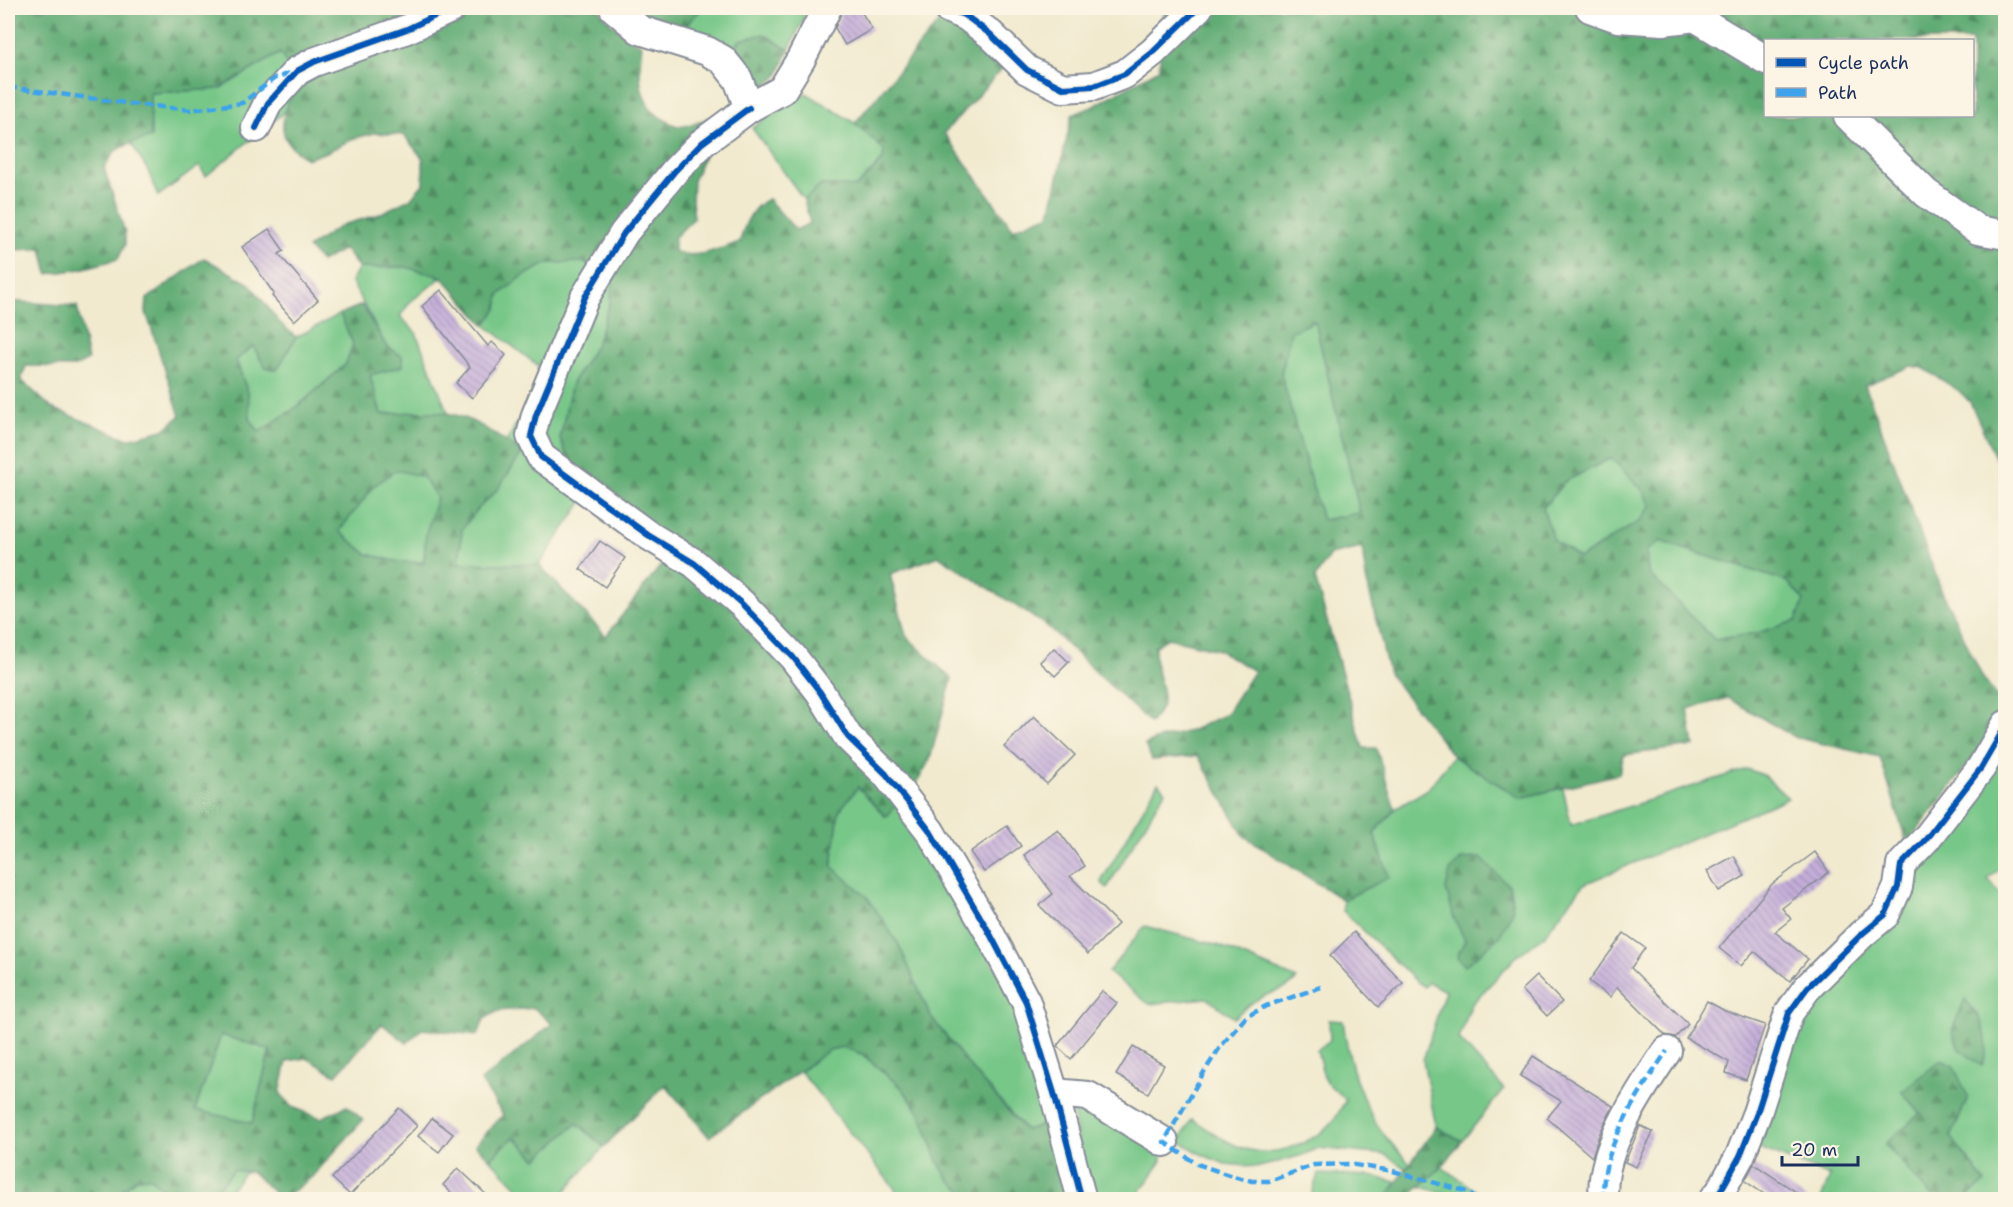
<svg xmlns="http://www.w3.org/2000/svg" width="2013" height="1207" font-family="'Shantell Sans',sans-serif">
  <style>
    .green { fill: #77c788; stroke: #497b73; stroke-width: 1.5; fill-rule: evenodd }
    .forest { fill: url(#forest-firs); stroke: #3e6e69; stroke-width: 1.5; fill-rule: evenodd }
    .building { fill: url(#building-back-hatch) }
    .lines { fill: none; stroke-linecap: round; stroke-linejoin: round }
    .minor-casing { stroke: #868c96; stroke-width: 32 }
    .minor { stroke: #fff; stroke-width: 28 }
    .quiet { stroke: #3da3ed; stroke-width: 4.5; stroke-dasharray: 9 4.5; stroke-linecap: butt }
    .cycleway-casing { stroke: #fcf5e5; stroke-width: 10 }
    .cycleway { stroke: #0057b8; stroke-width: 6 }
  </style>
  <defs>
    <pattern id="forest-firs" width="22" height="20" patternUnits="userSpaceOnUse" patternTransform="scale(1.5)"><rect width="22" height="20" fill="#61ac74"/><path d="M5 1l3.5 6h-7zM16 11l3.5 6h-7z" fill="#4f8c62"/></pattern>
    <pattern id="building-back-hatch" width="6" height="6" patternUnits="userSpaceOnUse" patternTransform="scale(1.5)"><rect width="6" height="6" fill="#c5afda"/><path d="M-1 5l2 2M0 0l6 6M5-1l2 2" fill="none" stroke="#9f8fb4"/></pattern>
  </defs>
  <rect width="100%" height="100%" fill="#fcf5e5"/>
  <filter id="ink" filterUnits="userSpaceOnUse"><feTurbulence type="fractalNoise" baseFrequency=".0167" numOctaves="2"/><feDisplacementMap in="SourceGraphic" scale="12" xChannelSelector="R" yChannelSelector="G"/><feConvolveMatrix kernelMatrix="1 2 1 2 8 2 1 2 1" color-interpolation-filters="sRGB"/></filter>
  <filter id="wash" filterUnits="userSpaceOnUse"><feTurbulence type="fractalNoise" baseFrequency=".008" numOctaves="4" result="noise"/><feDisplacementMap in="SourceGraphic" scale="24" xChannelSelector="R" yChannelSelector="G"/><feGaussianBlur stdDeviation="1.35" result="paint"/><feColorMatrix in="noise" values="0 0 0 0 0 0 0 0 0 0 0 0 0 0 0 0 0 1.4 0 .05"/><feComposite in="paint" operator="in"/></filter>
  <g filter="url(#wash)">
    <rect width="100%" height="100%" fill="#f1eacf"/>
    <g class="green">
      <polygon points="703,8 793,8 805,16 789,50 764,34 730,54 687,26 690,20"/>
      <polygon points="280,53 298,82 283,113 206,176 199,166 158,196 148,171 131,143 151,137 149,93 219,89"/>
      <polygon points="806,93 855,123 885,150 883,159 856,187 821,185 804,200 752,128"/>
      <polygon points="583,262 614,277 610,302 596,345 572,383 560,438 572,469 594,485 539,565 459,563 462,529 522,453 506,442 536,389 542,369 485,325 497,309 499,295 523,276 548,263"/>
      <polygon points="406,267 442,277 410,302 400,316 416,333 448,413 421,412 381,414 370,375 403,366 402,356 386,346 351,281 359,268"/>
      <polygon points="340,314 353,344 346,364 298,406 259,432 250,419 248,393 236,360 253,346 265,367 277,370 296,337"/>
      <polygon points="1315,321 1360,513 1322,520 1281,374 1291,331"/>
      <polygon points="1611,458 1641,488 1651,505 1640,521 1580,558 1553,540 1543,508 1564,482"/>
      <polygon points="397,469 423,477 438,499 426,533 424,562 399,562 367,554 339,531 375,485"/>
      <polygon points="1660,541 1788,582 1804,601 1796,621 1757,633 1715,640 1648,573 1646,551"/>
      <polygon points="2005,751 2005,865 1988,879 2005,899 2005,1199 1965,1199 1985,1182 1951,1137 1968,1097 1902,1092 1920,1113 1933,1198 1932,1199 1821,1199 1830,1176 1752,1145 1796,1026"/>
      <path d="M1453,756L1520,798L1563,788L1571,825L1747,769L1763,775L1788,798L1584,884L1543,937L1517,956L1471,1005L1459,1039L1504,1089L1462,1141L1436,1127L1423,1060L1445,991L1428,982L1424,987L1417,982L1343,911V900L1389,877L1374,833L1395,809L1428,789ZM1481,858L1466,965H1465L1457,957L1465,940L1454,918L1450,871L1462,859Z"/>
      <polygon points="1158,783 1165,791 1107,888 1101,882"/>
      <polygon points="858,787 886,817 897,804 924,838 1016,1006 1050,1123 1026,1130 970,1067 931,1017 898,943 832,866 839,811"/>
      <path d="M1145,926L1220,946L1297,979C1287,991 1276,990 1262,997C1251,1002 1243,1009 1234,1018L1207,998L1149,1004L1108,972Z"/>
      <path d="M1329,1020L1343,1021C1348,1060 1359,1099 1382,1132C1390,1143 1401,1154 1410,1164L1407,1169L1386,1155L1318,1148L1303,1155L1260,1167L1225,1164L1203,1155L1179,1141L1192,1119C1210,1130 1228,1145 1250,1150C1276,1157 1317,1142 1334,1120C1338,1114 1342,1106 1346,1100L1325,1081L1317,1050L1330,1040Z"/>
      <polygon points="221,1035 270,1049 252,1124 195,1110"/>
      <polygon points="842,1047 862,1054 903,1089 921,1115 939,1164 1006,1197 1029,1195 1032,1199 903,1199 800,1071 829,1050"/>
      <polygon points="1071,1102 1162,1152 1162,1161 1135,1199 1089,1199"/>
      <polygon points="577,1123 604,1147 558,1199 523,1199 526,1196 490,1159 514,1137 537,1159"/>
      <polygon points="1442,1167 1482,1195 1486,1199 1459,1199 1419,1186"/>
      <polygon points="233,1170 246,1171 222,1199 209,1200"/>
      <polygon points="1318,1174 1370,1176 1397,1182 1385,1199 1310,1200"/>
      <polygon points="150,1177 173,1199 113,1200 136,1178"/>
    </g>
    <g class="forest">
      <path d="M8,8H598C611,25 623,36 642,45C638,72 637,106 665,120C669,122 674,125 678,126C688,128 700,121 709,118L716,125L705,154L693,181L692,201L694,218L674,238V251C693,261 721,248 740,242C744,225 751,207 768,199L796,230L810,223L804,200L821,185L857,187L883,160L884,150L855,123L943,17L1007,63L944,133L1013,229L1050,214L1072,115L1092,107L1159,69L1164,15L1161,8H2005V479L1970,402L1958,390L1923,368L1911,366L1865,385L1941,589L1983,678L2004,708L1973,758L1907,844L1880,757L1794,737L1728,698L1688,709L1694,746L1624,755L1619,774L1520,798L1453,756L1389,674L1366,578L1362,548L1330,555L1315,578L1363,748H1376L1395,809L1374,833L1389,877L1343,900L1244,836L1198,756L1152,760L1145,745L1155,740L1190,731L1226,714L1254,671L1219,650L1168,638L1155,646C1155,654 1155,662 1157,670C1163,696 1170,700 1150,723L1047,626L939,556L890,574L906,636L952,679L930,759L917,783L886,817L858,787L839,811L832,866L868,898L898,943L931,1017L970,1067L1025,1130L1050,1123L1071,1199H1032L1029,1195L973,1199L951,1182L939,1164L921,1115L903,1089L862,1054L842,1047L829,1050L709,1137L665,1085L604,1147L577,1123L537,1159L514,1137L490,1159L475,1145L503,1115L481,1081L552,1024L534,1008L498,1011L484,1019L478,1035L422,1029L407,1043L382,1024L336,1075L307,1058L287,1061L280,1093L292,1107L321,1118L347,1106L363,1120L312,1177L283,1199H280L252,1172L233,1170L209,1199H173L150,1177L136,1178L113,1199H8V301L77,306L88,360L75,367L26,366L21,380L52,408L128,439L163,430L180,416L146,312L147,299L204,258L250,284L280,323L296,337L277,370L265,367L253,346L236,360L248,393L250,419L259,432L298,406L346,364L353,344L340,314L362,305L386,346L402,356L403,366L370,375L381,414C402,413 425,410 447,413C474,417 500,438 522,453L498,489L477,510L462,529L459,563L539,565L606,636L665,560L572,469L560,438L572,383L596,345L610,302L614,277L583,262L548,263L523,276L499,295L497,309L485,325L442,277L406,267L359,268L344,249L321,262L308,248L342,225L377,215L410,199L423,184V159L404,135L374,133L352,139L327,152L306,159C301,155 295,151 291,146C273,127 289,101 298,82L280,53L219,89L150,93L151,137L131,143L115,151L104,168L125,232V245L118,259L81,269L48,274L42,249L8,250ZM1766,40H1972V116H1766ZM1315,321L1360,513L1322,520L1281,374L1291,331ZM1611,458L1641,488L1651,505L1640,521L1580,558L1553,540L1543,508L1564,482ZM397,470L423,477L437,498L426,533L424,562H399L367,554L339,531L375,485ZM1660,541L1788,582L1804,601L1796,621L1757,633L1715,640L1648,573L1646,551ZM221,1035L270,1050L252,1123L195,1110Z"/>
      <polygon points="627,8 703,8 690,20 687,26 708,36 705,45 658,27"/>
      <polygon points="764,34 789,50 778,76 756,93 730,54 740,40"/>
      <polygon points="1481,858 1510,887 1513,911 1499,937 1465,966 1457,957 1465,940 1454,918 1446,889 1450,871 1462,859"/>
      <path d="M1965,999C1982,1017 1993,1042 1982,1066L1959,1049L1952,1030Z"/>
      <polygon points="1941,1060 1953,1065 1968,1097 1951,1137 1985,1182 1965,1199 1932,1199 1933,1198 1885,1144 1920,1113 1902,1092"/>
      <polygon points="1436,1127 1462,1141 1442,1167 1405,1199 1385,1199"/>
    </g>
    <g id="blocks">
      <g class="building">
        <polygon points="843,8 859,8 872,29 845,45 835,28"/>
        <polygon points="269,229 284,251 279,254 318,300 294,321 272,296 274,294 242,247"/>
        <polygon points="441,290 488,346 492,342 506,355 496,368 497,369 472,398 456,383 470,367 422,306"/>
        <polygon points="600,541 625,558 605,587 580,569"/>
        <polygon points="1054,648 1069,662 1055,676 1040,662"/>
        <polygon points="1034,716 1075,755 1047,784 1022,761 1021,762 1004,747"/>
        <polygon points="1007,826 1021,846 984,872 970,852"/>
        <polygon points="1058,830 1085,866 1070,876 1118,924 1088,954 1039,905 1053,894 1024,855"/>
        <polygon points="1815,852 1829,872 1782,908 1791,919 1775,932 1808,959 1790,981 1754,951 1741,966 1719,948 1772,884"/>
        <polygon points="1734,856 1745,876 1719,891 1707,871"/>
        <polygon points="1354,932 1403,983 1378,1007 1330,956"/>
        <polygon points="1624,933 1645,948 1631,968 1688,1024 1676,1037 1665,1035 1617,987 1610,997 1589,981"/>
        <polygon points="1537,976 1562,1002 1547,1016 1522,990"/>
        <polygon points="1102,991 1117,1003 1071,1059 1057,1046"/>
        <polygon points="1707,1001 1725,1011 1765,1025 1746,1080 1726,1073 1729,1062 1686,1038"/>
        <polygon points="1133,1047 1164,1065 1148,1093 1116,1075"/>
        <polygon points="1533,1056 1613,1106 1599,1135 1592,1157 1547,1118 1561,1101 1520,1076"/>
        <polygon points="399,1108 417,1126 350,1195 332,1178"/>
        <polygon points="432,1118 453,1134 439,1152 418,1136"/>
        <polygon points="1640,1126 1653,1132 1636,1167 1625,1162"/>
        <polygon points="1754,1164 1808,1200 1773,1200 1745,1181"/>
        <polygon points="458,1168 492,1200 459,1200 443,1185"/>
      </g>
    </g>
  </g>
  <g filter="url(#ink)">
    <use href="#blocks" fill-opacity="0" stroke="#868c96" stroke-width="1.5"/>
    <g class="lines">
      <g class="minor-casing">
        <g id="minor">
          <polyline points="614,8 640,30 707,51 723,60 738,79 749,108 782,90 801,59 827,8"/>
          <polyline points="947,8 966,16 990,34 1027,70 1063,88 1094,86 1125,74 1153,52 1198,8"/>
          <polyline points="1590,8 1618,18 1663,21 1695,17 1766,60"/>
          <polyline points="749,108 702,143 674,172 624,233 585,297 536,415 531,436 541,457 648,535 694,563 742,604 793,657 820,692 848,737 886,774 930,831 989,932 1026,1002 1054,1093 1082,1200"/>
          <polyline points="1848,116 1926,193 1978,230 2006,235"/>
          <polyline points="256,128 268,103 297,71 314,62 407,29 452,8"/>
          <polyline points="1054,1093 1088,1096 1164,1142"/>
          <path d="M1604,1200C1597,1153 1642,1088 1667,1051"/>
          <polyline points="1713,1200 1720,1192 1740,1156 1757,1113 1789,1013 1807,988 1862,934 1885,915 1898,887 1901,865 1926,839 1981,768 2006,725"/>
        </g>
      </g>
      <use href="#minor" class="minor"/>
      <g class="quiet">
        <polyline points="8,87 133,104 191,110 242,103 275,78 293,72"/>
        <polyline points="1321,987 1266,1006 1246,1017 1221,1046 1204,1072 1164,1142 1197,1164 1229,1175 1252,1181 1269,1181 1314,1165 1349,1164 1393,1171 1468,1192 1476,1200"/>
        <path d="M1604,1200C1597,1153 1642,1088 1667,1051"/>
      </g>
      <g class="cycleway-casing">
        <g id="cycleway">
          <polyline points="947,8 966,16 990,34 1027,70 1063,88 1094,86 1125,74 1153,52 1198,8"/>
          <polyline points="749,108 702,143 674,172 624,233 585,297 536,415 531,436 541,457 648,535 694,563 742,604 793,657 820,692 848,737 886,774 930,831 989,932 1026,1002 1054,1093 1082,1200"/>
          <polyline points="256,128 268,103 297,71 314,62 407,29 452,8"/>
          <polyline points="1713,1200 1720,1192 1740,1156 1757,1113 1789,1013 1807,988 1862,934 1885,915 1898,887 1901,865 1926,839 1981,768 2006,725"/>
        </g>
      </g>
      <use href="#cycleway" class="cycleway"/>
    </g>
  </g>
  <rect width="2013" height="1207" fill="none" stroke="#fcf5e5" stroke-width="30"/>
  <rect x="1764" y="39" width="210" height="78" fill="#fcf5e5" stroke="#a2a6af" stroke-width="1.5"/>
  <rect x="1776" y="58" width="30" height="9" fill="#0057b8" stroke="#a2a6af" stroke-width="1.5"/>
  <text x="1818" y="69" font-size="18" fill="#1b2f5e">Cycle path</text>
  <rect x="1776" y="88" width="30" height="9" fill="#3da3ed" stroke="#a2a6af" stroke-width="1.5"/>
  <text x="1818" y="99" font-size="18" fill="#1b2f5e">Path</text>
  <path d="M1782 1156v9h76v-9" fill="none" stroke="#1b2f5e" stroke-width="3"/>
  <text x="1791" y="1156" font-size="18" fill="#1b2f5e" stroke="#fcf5e5" stroke-width="4.5" paint-order="stroke">20 m</text>
</svg>
